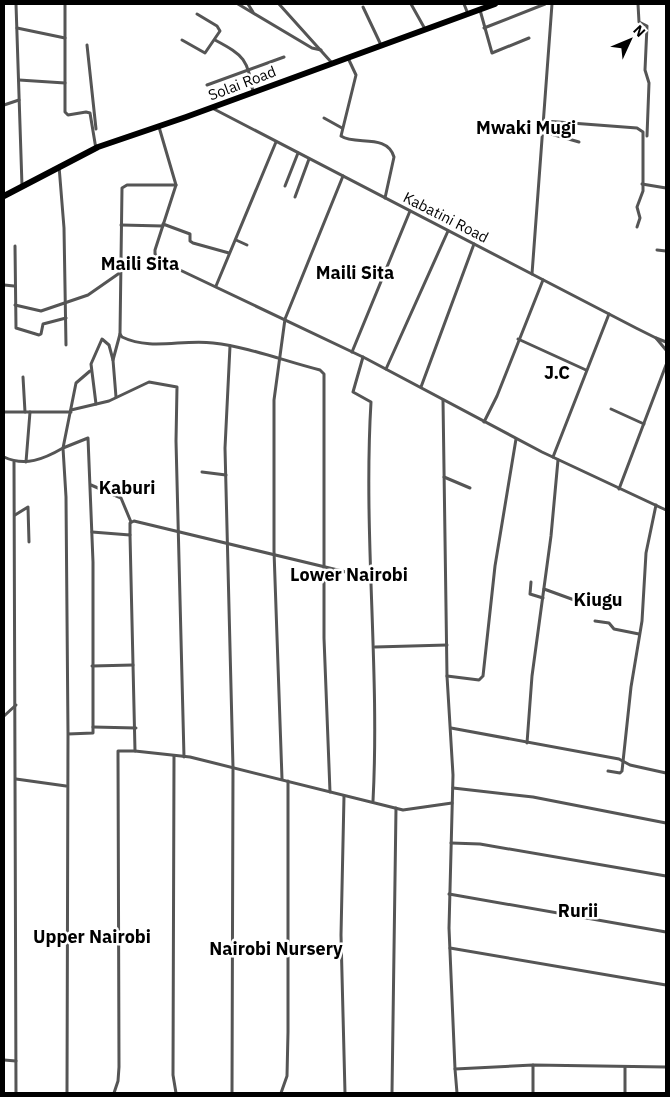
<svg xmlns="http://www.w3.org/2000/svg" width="670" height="1097" font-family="'IBM Plex Sans',sans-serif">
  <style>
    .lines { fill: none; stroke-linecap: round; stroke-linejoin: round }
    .street { stroke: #555; stroke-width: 3 }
    .highway { stroke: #000; stroke-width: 6 }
    .labels { text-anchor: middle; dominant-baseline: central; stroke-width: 5; stroke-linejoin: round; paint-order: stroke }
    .street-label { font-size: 15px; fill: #000; stroke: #fff }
    .quarter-label { font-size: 18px; font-weight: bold; fill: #000; stroke: #fff }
  </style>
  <rect width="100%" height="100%" fill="#fff"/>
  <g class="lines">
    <g class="street">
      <polyline points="16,4 22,186"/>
      <polyline points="65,4 65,112 68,115 86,112 90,113 96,149"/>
      <polyline points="238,4 312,48 321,50"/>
      <polyline points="248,4 253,12"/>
      <polyline points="279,4 332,63"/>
      <polyline points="411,4 425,29"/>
      <polyline points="464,4 468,14"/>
      <polyline points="638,4 639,22 647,26 645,70 649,83 647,136"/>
      <polyline points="363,7 381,45"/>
      <polyline points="480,10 492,53 529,38"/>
      <polyline points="17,28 65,38"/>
      <polyline points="484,28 545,4"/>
      <polyline points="182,40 205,53 220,31 217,26 197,14"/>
      <path d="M215,40C245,56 247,59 253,92"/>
      <polyline points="87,45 96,129"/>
      <path d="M348,58L356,75L341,136C355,146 387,133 394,157L385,198"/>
      <polyline points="19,80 65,83"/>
      <polyline points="207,85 284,57"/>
      <polyline points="4,105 19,100"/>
      <polyline points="212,108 636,328 656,338 666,350"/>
      <polyline points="324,118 342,128"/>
      <polyline points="545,121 637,128 643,132 643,191 637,207 640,218 637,227"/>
      <polyline points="159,127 176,185 155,250 155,254 161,261 365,358 542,452 666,510"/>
      <polyline points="544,132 579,142"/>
      <polyline points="59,166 64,228 66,345"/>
      <polyline points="642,184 666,188"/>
      <path d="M176,185H127L122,188L120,334L122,337C151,351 182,339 213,343C249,347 284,361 320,370L324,374V638L330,792"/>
      <polyline points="285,186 298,153"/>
      <polyline points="295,197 309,159"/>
      <polyline points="163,224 190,234 190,241 193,243 229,253"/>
      <polyline points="121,225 163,226"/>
      <polyline points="236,240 247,245"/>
      <polyline points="15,246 16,328 39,335 41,334 43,324 66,318"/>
      <polyline points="657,250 666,251"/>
      <polyline points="532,274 552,4"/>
      <polyline points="4,285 14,286"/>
      <polyline points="216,286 276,142"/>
      <polyline points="15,305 41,311 88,295 121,272"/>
      <polyline points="656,338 666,342"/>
      <polyline points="518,339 586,370"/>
      <polyline points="230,346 225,448 233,767 232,1093"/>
      <polyline points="352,352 410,211"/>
      <path d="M363,357L353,392L371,402C363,535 380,668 373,801"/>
      <polyline points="386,369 448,231"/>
      <polyline points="23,377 25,412"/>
      <polyline points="421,387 474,244"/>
      <polyline points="116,397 113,360 120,334"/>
      <polyline points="443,400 447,676 453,775 449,928 455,1069"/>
      <polyline points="96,404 91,364 102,339 109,345 113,360"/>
      <polyline points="611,409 644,424"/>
      <polyline points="71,410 109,401 149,382 177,387 176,441 184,757"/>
      <polyline points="4,412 71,412"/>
      <polyline points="484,422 497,396 543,280"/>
      <path d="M4,457C25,467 44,459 63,448L76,383L90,371"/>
      <polyline points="553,457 609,314"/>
      <polyline points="14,462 16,1093"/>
      <polyline points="26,462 30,412"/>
      <polyline points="202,472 226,475"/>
      <polyline points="444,477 470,488"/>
      <polyline points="91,485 121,498 131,522"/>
      <polyline points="619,489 666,365"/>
      <polyline points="15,515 28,507 29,542"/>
      <polyline points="92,532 130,535 130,523 134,521 371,578"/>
      <polyline points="130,535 135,751"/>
      <polyline points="531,582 530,594 543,598"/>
      <polyline points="544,589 577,601 580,598"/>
      <polyline points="595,621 609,623 614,629 639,634"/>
      <polyline points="375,647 447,645"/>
      <polyline points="92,666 133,665"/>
      <polyline points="447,676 479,680 483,676 495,566 516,439"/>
      <polyline points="4,716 16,705"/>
      <polyline points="93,727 136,728"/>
      <polyline points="451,728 619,759 630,765 666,773"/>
      <polyline points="527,743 532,676 551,536 558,460"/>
      <polyline points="174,756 173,1075 176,1093"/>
      <polyline points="608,771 620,773 622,771 631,687 642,621 646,553 656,505"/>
      <polyline points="16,779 66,786"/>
      <polyline points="282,779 274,551 274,400 285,319 343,176"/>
      <polyline points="453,788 533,797 666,823"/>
      <polyline points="344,796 341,935 345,1093"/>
      <polyline points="451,843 480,844 666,876"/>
      <polyline points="449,894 666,932"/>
      <polyline points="450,948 666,985"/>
      <polyline points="4,1060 16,1061"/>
      <polyline points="625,1067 625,1093"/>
      <polyline points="67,1093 68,734 66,497 63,448 88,438 93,562 93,733 68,734"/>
      <polyline points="114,1093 118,1081 119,1067 118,751 135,751 190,757 403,810 452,803"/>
      <polyline points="281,1093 287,1076 288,1032 288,781"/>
      <polyline points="392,1093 396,808"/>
      <polyline points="457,1093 455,1069 533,1065 666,1067"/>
      <polyline points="533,1093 533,1065"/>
    </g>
    <polyline class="highway" points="4,196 98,147 186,117 495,4"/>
  </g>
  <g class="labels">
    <g class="street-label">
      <text transform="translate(242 83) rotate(-21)">Solai Road</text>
      <text transform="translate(446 217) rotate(27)">Kabatini Road</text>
    </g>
    <g class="quarter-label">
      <text x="526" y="127">Mwaki Mugi</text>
      <text x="140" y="263">Maili Sita</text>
      <text x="355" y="272">Maili Sita</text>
      <text x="557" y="372">J.C</text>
      <text x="127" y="487">Kaburi</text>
      <text x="349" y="574">Lower Nairobi</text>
      <text x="598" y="599">Kiugu</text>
      <text x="578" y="910">Rurii</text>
      <text x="92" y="936">Upper Nairobi</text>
      <text x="276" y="948">Nairobi Nursery</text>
    </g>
  </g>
  <rect width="670" height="1097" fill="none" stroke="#000000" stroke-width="10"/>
  <g transform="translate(630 40) rotate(46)" stroke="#ffffff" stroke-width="4" paint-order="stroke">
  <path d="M0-4L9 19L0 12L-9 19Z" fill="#000000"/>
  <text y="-8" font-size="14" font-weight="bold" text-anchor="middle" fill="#000000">N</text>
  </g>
</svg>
